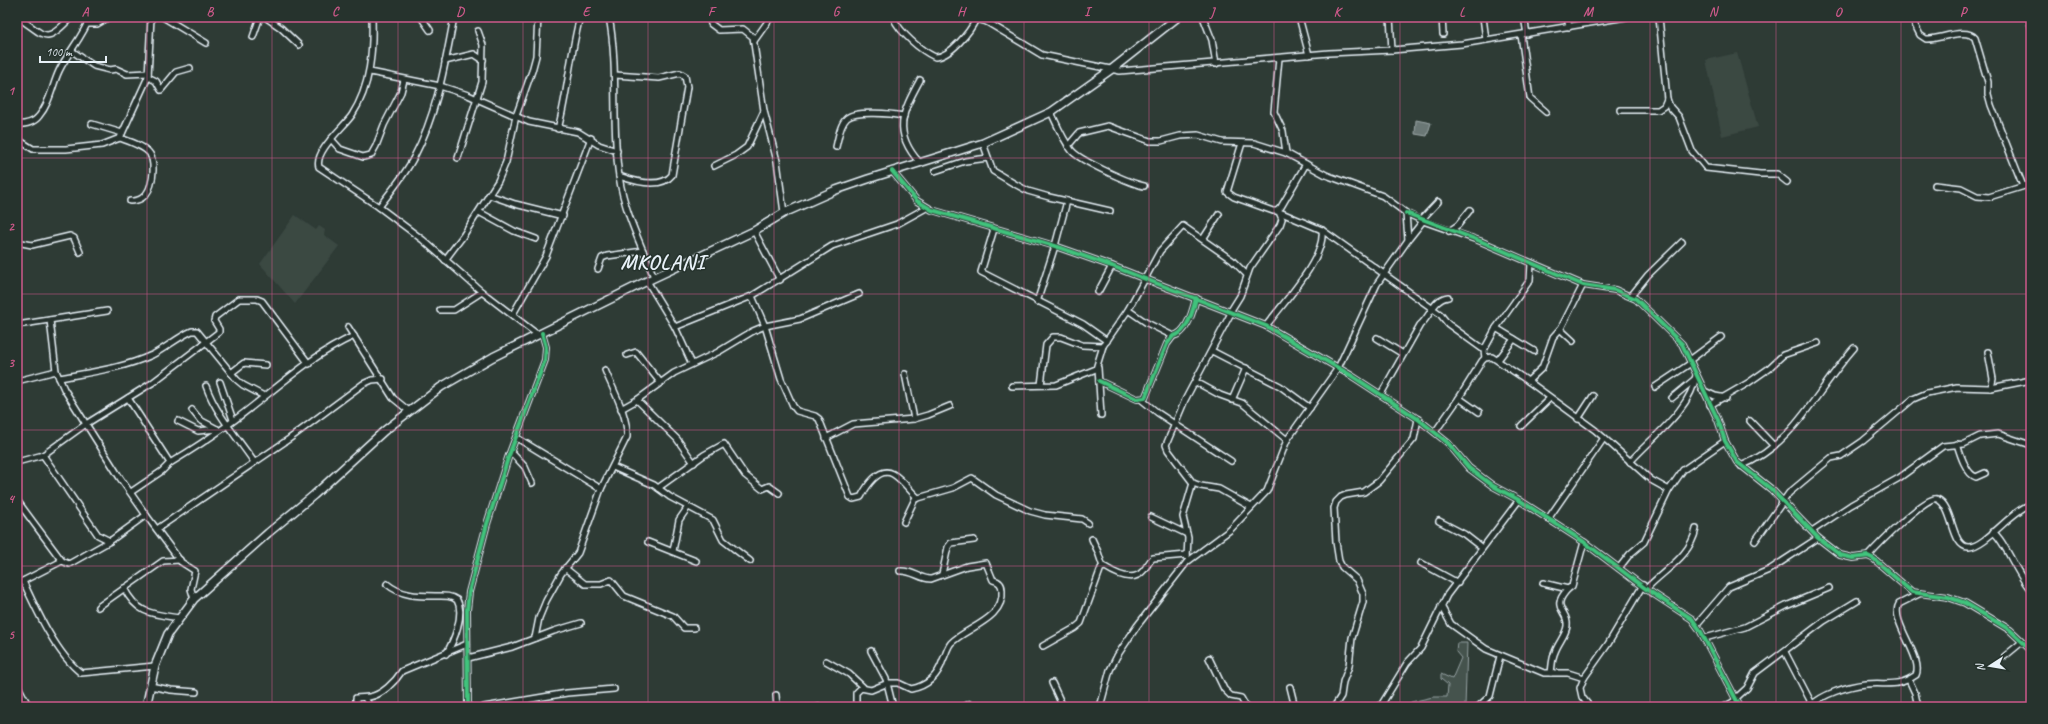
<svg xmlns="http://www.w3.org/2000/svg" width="2048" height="724" font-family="Caveat,sans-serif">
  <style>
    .built { fill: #3b4843 }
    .green { fill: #45524e; stroke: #96a2a3 }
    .water { fill: #6b7775; stroke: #9da8a9 }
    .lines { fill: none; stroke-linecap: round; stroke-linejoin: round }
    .minor-casing { stroke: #e8f1f8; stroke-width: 8 }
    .highway-casing { stroke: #e8f1f8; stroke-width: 10 }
    .minor { stroke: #26332d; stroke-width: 5 }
    .highway { stroke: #26332d; stroke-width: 7 }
    .cycleway-casing { stroke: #26332d; stroke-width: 6 }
    .cycleway { stroke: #40c37c; stroke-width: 4 }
    .grid { fill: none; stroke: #cd598a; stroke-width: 1; stroke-opacity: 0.55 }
    .labels { text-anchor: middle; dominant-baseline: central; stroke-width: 3; stroke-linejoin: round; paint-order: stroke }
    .district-label { font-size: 21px; font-weight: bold; letter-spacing: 1px; fill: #e8f1f8; stroke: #26332d }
    .neatline { fill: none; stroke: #cd598a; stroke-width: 1.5 }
    .grid-label { font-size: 13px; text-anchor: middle; font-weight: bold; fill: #cd598a }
  </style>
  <rect width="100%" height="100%" fill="#2e3b35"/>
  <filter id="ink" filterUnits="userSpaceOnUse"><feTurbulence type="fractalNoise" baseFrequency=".025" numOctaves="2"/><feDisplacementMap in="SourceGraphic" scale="8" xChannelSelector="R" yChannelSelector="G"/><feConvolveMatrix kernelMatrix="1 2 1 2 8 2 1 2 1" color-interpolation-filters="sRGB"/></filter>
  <g filter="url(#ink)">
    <g class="built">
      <polygon points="1737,53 1758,127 1722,136 1706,60"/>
      <polygon points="295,215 316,230 319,226 325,230 324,235 339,246 295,304 260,264"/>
    </g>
    <polygon class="green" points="1457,643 1467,643 1465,707 1410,707 1411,702 1433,697 1447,697 1448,685 1441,679 1441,674 1452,679 1461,658 1456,652"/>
    <polygon class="water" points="1416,120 1431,123 1427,136 1415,134"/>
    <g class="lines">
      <g class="minor-casing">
        <g id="minor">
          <path d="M17,17C45,34 44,47 71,17"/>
          <polyline points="163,17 206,43"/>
          <polyline points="265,17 281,28 299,45"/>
          <path d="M372,17C373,50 371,86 352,115C344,127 314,151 319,167L379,207L423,240L482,292L538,335"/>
          <polyline points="421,17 430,30"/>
          <path d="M609,17C619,69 611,124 619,176C624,211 641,245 654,277"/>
          <polyline points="709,17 711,24 719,30 743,29 753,37 764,111 777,161 784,213"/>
          <path d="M893,17C900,33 920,50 935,57C950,57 970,32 976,19"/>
          <polyline points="969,17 987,22"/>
          <polyline points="984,17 987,22 1042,55 1120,71 1329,53 1392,50 1462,44 1626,17"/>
          <polyline points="1203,17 1212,40 1216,64"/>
          <polyline points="1299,17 1309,55"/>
          <polyline points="1390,17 1392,50"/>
          <polyline points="1442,17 1443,34"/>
          <polyline points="1483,17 1486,40"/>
          <polyline points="1524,17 1527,34"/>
          <polyline points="1567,17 1569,27"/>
          <polyline points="1659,17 1667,99 1670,107 1679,117 1692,151 1706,168 1760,174 1777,174 1787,182"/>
          <path d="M1911,17L1920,35L1926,39C1938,40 1966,27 1975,38L1988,82V94L1991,105L2023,186"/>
          <polyline points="2029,17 2031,26"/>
          <polyline points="87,24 97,24 109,17"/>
          <polyline points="1521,35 1530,98 1546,112"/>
          <polyline points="253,37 260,17"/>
          <polyline points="754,41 771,17"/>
          <polyline points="72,51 94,66 110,70 116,69 127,74 148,73"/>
          <polyline points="1279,58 1274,112 1283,131 1286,153 1326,175 1383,196 1406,213 1423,221 1480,241 1583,285 1615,290 1636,299 1682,344 1718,420 1725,441 1737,462 1771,489 1818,538 1840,555 1853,558 1868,556 1874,559 1912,592 1948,597 1965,603 2010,630 2031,650"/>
          <polyline points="445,61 474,54 483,60"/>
          <polyline points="370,72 440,86 468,95 529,122 578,132 599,145 617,151"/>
          <path d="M615,75L659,78L680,73L685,76L687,87L672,175C661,189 633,181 619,176"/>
          <polyline points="148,77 156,81 161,90 176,72 190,68"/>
          <polyline points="1620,110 1658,110 1664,106 1667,99"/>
          <path d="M1051,112C1057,125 1063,140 1072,151C1081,161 1129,183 1144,186"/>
          <polyline points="92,124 122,133"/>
          <path d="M17,125C25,124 34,123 39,116C50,103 52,86 59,71C68,52 83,37 90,17"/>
          <path d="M558,129C568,92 570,54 580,17"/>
          <polyline points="17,137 18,125"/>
          <path d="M120,138C128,141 145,146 150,154C156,165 153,191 142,198C139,200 134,201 130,201"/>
          <polyline points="17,139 33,149 66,149 102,145 120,138 148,77 151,17"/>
          <polyline points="331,139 340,149 363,157 371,155 376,146 384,125 401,92 404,80"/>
          <polyline points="983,143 993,171 1013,183 1028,191 1049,197 1110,211"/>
          <polyline points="1242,143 1227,192 1234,197 1273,211 1277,211 1281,207 1306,164"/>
          <polyline points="1068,146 1079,133 1108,126 1150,141 1161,141 1180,136 1198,135 1222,142 1254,143 1286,153"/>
          <path d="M836,147C838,139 840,124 847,118C856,110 893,114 904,116"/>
          <polyline points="17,154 19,148 17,141"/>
          <polyline points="458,158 482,82 483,45 478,31"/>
          <path d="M920,163C892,132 902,113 920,80"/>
          <polyline points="714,166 736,155 747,147 764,111"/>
          <polyline points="892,171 917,201 932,210 1055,246 1112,266 1266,326 1352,376 1418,419 1448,443 1469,468 1493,486 1519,500 1584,542 1646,589 1692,619 1700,630 1740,707"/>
          <polyline points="935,171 965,161 988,158"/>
          <polyline points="1935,185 1961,188 1977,196 1989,197 2031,184"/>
          <polyline points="489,195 515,204 563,216"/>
          <path d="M379,207C391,191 405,175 414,157C437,114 445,64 454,17"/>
          <polyline points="1277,211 1322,230 1332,237 1440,314 1448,324 1484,350"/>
          <polyline points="479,212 514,231 536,239"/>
          <polyline points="1421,220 1438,202"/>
          <polyline points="994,229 981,272 1083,324 1107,341"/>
          <polyline points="754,231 780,280"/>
          <polyline points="1449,231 1458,225 1470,210"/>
          <polyline points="1203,239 1219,214"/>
          <polyline points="1408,240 1423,221"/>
          <polyline points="17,242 32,245 70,236 74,238 80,252"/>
          <polyline points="445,260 463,236 498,181 506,162 516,116 532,71 536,56 538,17"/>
          <polyline points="598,269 602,258 607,256 643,251"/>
          <polyline points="647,281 675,327 692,364"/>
          <polyline points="1098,292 1112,266"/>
          <path d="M752,296L765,326L781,379L793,406L797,411L815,416L819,419L850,497L853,499L861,497C866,487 879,466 893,474C902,479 910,491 918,498"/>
          <polyline points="1631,296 1648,275 1682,242"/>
          <polyline points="1037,302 1055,246 1067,201"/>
          <polyline points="440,310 454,310 482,292"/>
          <polyline points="1128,310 1147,323 1173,336"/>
          <polyline points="1230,312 1240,296 1250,268 1280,225 1282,219 1279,212"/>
          <polyline points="1231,313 1185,400 1166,445 1168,450 1193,483 1201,486 1219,489 1251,507"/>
          <polyline points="513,314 546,256 591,138"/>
          <polyline points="50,320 56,371 64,389 120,478 146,515 181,562 195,571 191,589 194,599"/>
          <polyline points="17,325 107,311"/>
          <path d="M1266,326C1283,303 1326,258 1322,230"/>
          <polyline points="348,327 393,398 409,411"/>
          <polyline points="675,327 752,296 832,246 897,224 926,208"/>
          <polyline points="1496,328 1534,351"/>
          <polyline points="1560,329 1573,341"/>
          <polyline points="1377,338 1403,354"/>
          <polyline points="1212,351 1280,386 1310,408"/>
          <polyline points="1988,352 1993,379 1991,388"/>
          <polyline points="627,355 636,352 660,382"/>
          <polyline points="1485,358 1484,350 1496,328 1530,280 1531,263"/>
          <polyline points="1498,360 1514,339"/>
          <polyline points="1690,360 1721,337"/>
          <polyline points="1098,368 1101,415"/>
          <polyline points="231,373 244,363 266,365"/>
          <polyline points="905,374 914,419"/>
          <path d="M59,378C91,372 121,369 152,355C166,348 178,337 192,331H197L206,342L219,332V329L214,321L215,317L239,299H257L262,301L309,364"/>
          <polyline points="17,381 56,371"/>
          <path d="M1099,381L1137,399L1145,398L1167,344L1173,336C1187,334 1193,311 1196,298"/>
          <polyline points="1528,381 1542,368 1553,337 1561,328 1583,285"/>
          <polyline points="220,382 233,420"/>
          <polyline points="1196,382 1220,395 1242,403 1287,440"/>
          <polyline points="1041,385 1046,345 1053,337 1061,337 1082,345 1103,346"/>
          <path d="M206,386C216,414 237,437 254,462"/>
          <polyline points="1012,386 1056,385 1096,369 1103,346 1128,310 1160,251 1183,226 1232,260 1247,275"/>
          <polyline points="1655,387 1691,363"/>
          <polyline points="1702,390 1715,396 1726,398"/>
          <path d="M1381,394L1420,325C1431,316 1433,299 1448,297"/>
          <polyline points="128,398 170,463"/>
          <polyline points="1459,398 1479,412"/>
          <polyline points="1672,398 1695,379"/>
          <polyline points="637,400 677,439 694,463"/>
          <polyline points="1142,400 1158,413 1231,461"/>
          <polyline points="1232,400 1246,368"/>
          <polyline points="1710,405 1748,383 1768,369 1783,355 1818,343"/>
          <polyline points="621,409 637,400 674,373 718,352 753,331 765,326 800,319 859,294"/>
          <polyline points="192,410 200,420 217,429"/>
          <polyline points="1578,419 1593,396"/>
          <polyline points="178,421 198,431 217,429"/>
          <polyline points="1750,421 1774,446"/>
          <polyline points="1521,426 1550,398"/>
          <polyline points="1435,432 1459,398 1482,361 1485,358 1492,357 1528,381 1595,430 1651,480 1669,490"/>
          <polyline points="517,438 601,489"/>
          <polyline points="826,438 853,424 914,419 928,415 950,406"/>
          <path d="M1957,444C1960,454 1966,474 1976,477L1985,473"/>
          <polyline points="511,452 525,467 532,483"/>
          <polyline points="43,455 98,535 110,541"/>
          <polyline points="17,462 43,455 86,424 152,383 206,342 237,380 243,385 264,396"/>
          <path d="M1630,462C1652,437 1691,410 1696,375"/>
          <path d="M1741,466C1794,445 1818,388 1854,348"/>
          <polyline points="613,467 654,485 670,497 713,520 723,540 750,561"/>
          <polyline points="658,488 704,455 724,444 745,475 762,489 769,486 779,493"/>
          <path d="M131,492L162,471L170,463C190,451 210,438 229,424C270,395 307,357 354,336"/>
          <polyline points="19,503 62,561 69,564 110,541 146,515"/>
          <polyline points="1151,517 1187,534"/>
          <polyline points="1548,519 1604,438"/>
          <polyline points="1439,521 1464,534 1482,548"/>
          <polyline points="904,522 915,499 953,488 972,478 996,495 1030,511 1045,515 1082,519 1088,523"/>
          <polyline points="157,529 289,439 363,384 372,380 383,379"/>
          <polyline points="1812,531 1851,505 1899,478 1943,446 1964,444 1980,436 1998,434 2031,445"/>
          <path d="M1993,532C2004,539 2018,577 2031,590"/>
          <polyline points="1092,539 1098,552 1103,567"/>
          <polyline points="1755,541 1789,493 1831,458 1841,456 1863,441 1913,399 1927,393 1957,387 1991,388 2031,380"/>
          <polyline points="648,542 696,561"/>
          <polyline points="673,551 679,520 688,507"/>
          <path d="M1868,556C1876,547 1926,495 1937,499C1954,506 1951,548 1969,547C1986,546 2011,511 2031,504"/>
          <polyline points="1187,557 1188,538 1183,517 1193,483"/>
          <polyline points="1421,563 1458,583"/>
          <polyline points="565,568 585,584 601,584 611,580 624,596 673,616 684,628 694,628"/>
          <polyline points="1619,568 1630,554 1644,542 1669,490 1683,470 1725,441"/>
          <polyline points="942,574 948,547 951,543 974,540"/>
          <path d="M23,581C36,609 56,654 81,673L155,666"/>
          <polyline points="1543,583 1568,589 1572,586 1584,542"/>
          <polyline points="17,584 62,561"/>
          <path d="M387,584C401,596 418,596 435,596C443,596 450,595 457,600C465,614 454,641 446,654"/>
          <path d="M124,588C137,614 152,614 179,618"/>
          <path d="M1646,589C1665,569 1690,557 1696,529"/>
          <polyline points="1441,606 1451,624 1486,649 1544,673 1568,673 1584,678"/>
          <polyline points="98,607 163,561 180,560"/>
          <polyline points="1697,624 1729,587 1769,570 1818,538"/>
          <path d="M535,638L539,618L546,601L561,574L578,553L601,489L627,437C628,415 613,390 605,370"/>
          <polyline points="1705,638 1745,627 1786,606 1829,588"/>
          <path d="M1043,646L1075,628L1081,623L1101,568L1105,567C1116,574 1133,583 1143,571C1147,567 1148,562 1153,558L1187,555"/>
          <polyline points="871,651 886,679 893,707"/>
          <polyline points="1785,652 1812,704"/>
          <polyline points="2005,656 2022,642"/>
          <polyline points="468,658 512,647 554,631 581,623"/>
          <polyline points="1209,658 1224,689 1231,696 1241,698 1246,707"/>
          <polyline points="826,661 849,674 863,687"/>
          <path d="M1551,673C1552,666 1552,658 1555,652C1558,643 1566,635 1567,626C1569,610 1549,609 1568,589"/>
          <polyline points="1909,680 1915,693 1918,707"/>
          <polyline points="1052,683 1063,707"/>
          <polyline points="17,684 29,707"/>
          <polyline points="150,686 171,690 196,692"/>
          <polyline points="1290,687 1295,707"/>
          <polyline points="776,695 777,707"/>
          <polyline points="365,698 370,707"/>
          <polyline points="1735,699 1747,688 1755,673 1824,621 1857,601"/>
          <polyline points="17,704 25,700"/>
          <path d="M356,707V698C361,697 365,698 369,697C382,695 395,682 402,671L467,644"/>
          <polyline points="468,707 467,610 469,592 487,524 508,458 545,360 546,347 542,333"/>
          <polyline points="484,707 567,693 614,689"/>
          <polyline points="819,707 828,707"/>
          <path d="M856,707V693L861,688L871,690L888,683H898L911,689C927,686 938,676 943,660C946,654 947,648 951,643C967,627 1005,619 1002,590C1002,584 998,581 993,580L986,563L967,566L931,579C920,579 912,570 900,571"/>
          <polyline points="964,707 969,704"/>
          <polyline points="1100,707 1110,670 1117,656 1137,626 1187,562 1230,530 1267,491 1287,440 1338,368 1377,284 1408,240 1406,213"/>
          <polyline points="1334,707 1341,696 1343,682 1349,666 1352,638 1363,602 1363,594 1357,580 1342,567 1339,561 1336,542 1334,508 1336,502 1341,497 1346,495 1364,492 1379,481 1414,439 1418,419"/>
          <polyline points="1380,707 1407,663 1421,648 1447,595 1519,500"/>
          <polyline points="1478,707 1490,696 1500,656"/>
          <polyline points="1590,707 1582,697 1580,688 1584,678 1608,644 1643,585"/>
          <polyline points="1724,707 1735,701"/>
          <path d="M1809,707C1822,694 1848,686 1866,684C1887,682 1897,688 1916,675C1924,658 1889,620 1899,604L1919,594"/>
        </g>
      </g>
      <g class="highway-casing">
        <polyline id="highway" points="146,707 155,666 168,634 194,599 268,533 314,495 384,431 441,387 493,357 647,281 754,231 784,213 836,190 868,179 983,143 1051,112 1112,69 1178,17"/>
      </g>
      <use href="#minor" class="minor"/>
      <use href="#highway" class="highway"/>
      <g class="cycleway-casing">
        <g id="cycleway">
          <polyline points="892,171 917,201 932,210 1055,246 1112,266 1266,326 1352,376 1418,419 1448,443 1469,468 1493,486 1519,500 1584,542 1646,589 1692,619 1700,630 1740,707"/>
          <polyline points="1406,213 1480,241 1583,285 1615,290 1636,299 1682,344 1718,420 1725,441 1737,462 1771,489 1818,538 1840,555 1853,558 1868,556 1874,559 1912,592 1948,597 1965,603 2010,630 2031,650"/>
          <path d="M1099,381L1137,399L1145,398L1167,344L1173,336C1187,334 1193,311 1196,298"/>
          <polyline points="468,707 467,610 469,592 487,524 508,458 545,360 546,347 542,333"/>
        </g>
      </g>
      <use href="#cycleway" class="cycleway"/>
    </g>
  </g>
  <path class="grid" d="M147,17V707M272,17V707M398,17V707M523,17V707M648,17V707M774,17V707M899,17V707M1024,17V707M1149,17V707M1274,17V707M1400,17V707M1525,17V707M1650,17V707M1776,17V707M1901,17V707M17,158H2031M17,294H2031M17,430H2031M17,566H2031"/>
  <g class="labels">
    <g class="district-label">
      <text x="663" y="262">MKOLANI</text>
    </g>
  </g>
  <rect width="2048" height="724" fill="none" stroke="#26332d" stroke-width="44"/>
  <g transform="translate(1990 666) rotate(258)" stroke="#26332d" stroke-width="3" paint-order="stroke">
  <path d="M0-3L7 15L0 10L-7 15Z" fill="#e8f1f8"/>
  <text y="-6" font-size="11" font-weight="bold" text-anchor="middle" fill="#e8f1f8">N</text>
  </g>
  <path d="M40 56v6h66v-6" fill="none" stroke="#e8f1f8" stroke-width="2"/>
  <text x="46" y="56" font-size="12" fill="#e8f1f8" stroke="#26332d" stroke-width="3" paint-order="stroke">100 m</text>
  <rect x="22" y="22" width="2004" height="680" class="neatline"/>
  <g class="grid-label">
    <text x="85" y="16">A</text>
    <text x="210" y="16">B</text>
    <text x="335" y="16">C</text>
    <text x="460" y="16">D</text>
    <text x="586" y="16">E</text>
    <text x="711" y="16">F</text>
    <text x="836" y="16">G</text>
    <text x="961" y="16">H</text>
    <text x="1087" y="16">I</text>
    <text x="1212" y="16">J</text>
    <text x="1337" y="16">K</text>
    <text x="1462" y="16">L</text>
    <text x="1588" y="16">M</text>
    <text x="1713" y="16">N</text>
    <text x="1838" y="16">O</text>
    <text x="1963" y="16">P</text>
    <text x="11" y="95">1</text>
    <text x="11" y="231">2</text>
    <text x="11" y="367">3</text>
    <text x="11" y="503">4</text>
    <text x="11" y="639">5</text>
  </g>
</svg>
